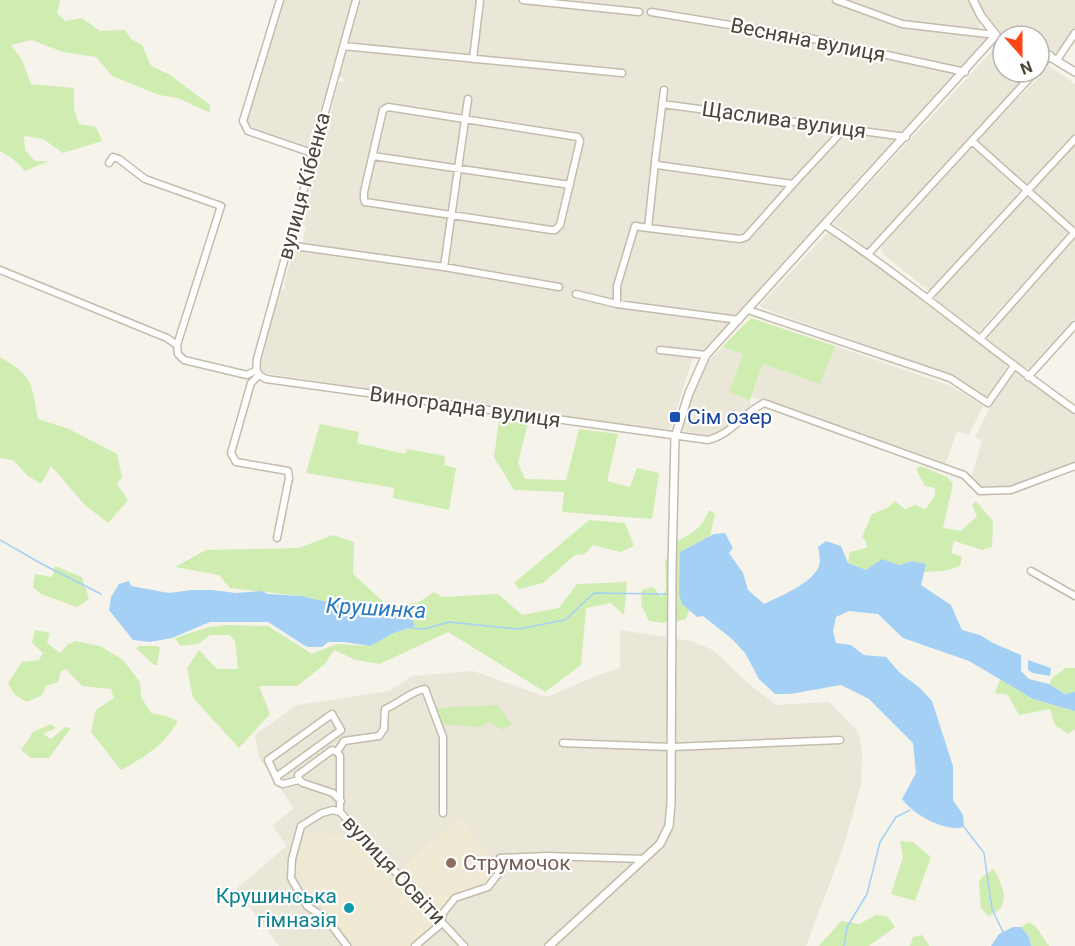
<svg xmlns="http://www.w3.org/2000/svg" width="1075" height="946" font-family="Roboto,sans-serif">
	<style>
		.residential { fill: #eae6d8; fill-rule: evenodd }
		.education { fill: #f0e9d4 }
		.green { fill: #cfedb1 }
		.water { fill: #a4d0f6 }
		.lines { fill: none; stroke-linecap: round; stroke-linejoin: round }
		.stream { stroke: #a4d0f6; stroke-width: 1.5 }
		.minor-casing { stroke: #c3bcac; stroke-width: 9 }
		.tertiary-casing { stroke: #c3bcac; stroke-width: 10 }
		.minor { stroke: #fff; stroke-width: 6 }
		.tertiary { stroke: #fff; stroke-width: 7 }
		.transit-dot { fill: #1a4fb4; stroke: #fff; stroke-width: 2 }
		.education-dot { fill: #8d6e63; stroke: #fff; stroke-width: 2 }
		.culture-dot { fill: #0f9aa8; stroke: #fff; stroke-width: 2 }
		.labels { text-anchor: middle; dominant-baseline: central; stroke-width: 4.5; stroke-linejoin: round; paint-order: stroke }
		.street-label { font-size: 21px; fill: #4b4437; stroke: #fff }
		.transit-label { font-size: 21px; fill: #164399; stroke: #fff; text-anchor: start }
		.education-label { font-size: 21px; fill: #785e54; stroke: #fff; text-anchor: start }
		.culture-label { font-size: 21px; fill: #0d838f; stroke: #fff; text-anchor: end }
		.water-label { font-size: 22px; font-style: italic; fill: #2779c0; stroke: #fff }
	</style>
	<rect width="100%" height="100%" fill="#f6f3eb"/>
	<path class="residential" d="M283,0H352L310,147L252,127L246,120Z
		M361,0H1075V29L1055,58L1039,50V36L996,35L703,353L697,352L693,358L687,376L670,430L503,409L263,373L260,367L280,289H285V279L294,251H301L306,227L301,224L339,82L345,81V79L339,76ZM981,17L995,35L978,33Z
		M993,50L1003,59V72H1018L1026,79L869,249L833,223Z
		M1049,66L1075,84V139L1028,191L976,142Z
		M974,145L1025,190L930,292L882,253L881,247Z
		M1075,145V225L1073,227L1033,191Z
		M1029,194L1070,232L977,334L935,304L936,294Z
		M829,231L867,256L974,338L1006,365L1007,370L986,399L945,373L762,308L760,305Z
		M1075,239V319L1030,368L1022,367L986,339V336Z
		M835,346L951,386L983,406L969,435L957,431L946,463L752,397L763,364L820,384Z
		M722,347L744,353L729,392L750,400L751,406L721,434L712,436L683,431L691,399L706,364Z
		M1015,372L1075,414V463L1014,487L994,488L979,485L971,478L982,441L975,437L991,405Z
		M620,630L691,641L713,650L749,684L776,705L829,702L859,733L862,755L861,784L844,845L806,946H279L236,889L287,846L272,826L294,808L259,758L255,735L297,705L390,691L412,676L473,671L547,697L601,674L620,668Z"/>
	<path class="education" d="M459,818L497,864V868L487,885L452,894L453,896L441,909L401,868Z
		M307,832L353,835L437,924L410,946H353L295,871L303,837Z"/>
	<path class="green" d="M0,0H60L57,13L65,21L82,18L100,31L125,30L131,39L142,45L151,66L170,75L210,105V113L178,98L159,95L112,76L96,57L63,52L32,40L11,45L22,60L31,84L74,88V109L79,124L96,127L102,141L63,153L43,139L24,136L25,150L35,161H49L25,171L13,159L0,151Z
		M751,318L835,346L820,384L763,364L750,400L729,392L743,354L722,347Z
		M0,357C34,377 31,382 38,419L69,429L117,454L122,477L117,484L128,500L108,523L85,505L51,466L41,484L28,476L13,460L0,458Z
		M499,420L528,423L518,463L525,479L566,480L579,429L618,434L607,481L630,487L637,468L659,473L652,519L562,512L564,492L514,490L494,457Z
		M320,424L359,432L357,443L405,454L407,449L445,456L444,465L456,468L449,510L393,498L394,488L306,473Z
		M921,466L947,477L953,484L943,528L961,531L977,516L972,505L976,501L993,521L992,547L982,550L954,541L951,553L962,557L960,566L944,571L924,572L925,564L912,561L899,565L882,560L866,570L848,563L850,552L867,548L866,542L862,537L872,514L887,508L895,501L905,509L915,505L925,509C930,503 937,497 935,488L925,486L916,469Z
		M709,510L715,514L710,536L680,552L682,604L689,610L686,619L678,621L675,619L674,543C691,534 702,529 709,510Z
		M589,520L625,523L634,546L620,552L593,545L585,554L575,555L543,583L519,589L514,583Z
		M333,535L354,542L353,574L389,607L419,602L434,592L442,597L498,594L522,615L559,608L577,584L627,582L624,615L611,603L586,608L581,665L545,692L448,632L380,664L356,660L334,650L325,664L297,686H259L270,714L239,748L193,698L187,668L199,650L217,669H238L235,641L229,635H210L198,644L180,646L175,638L209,627L227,625L268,626L312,654L336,644L370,646L394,633L415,626L409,611L391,615L381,614L301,596L230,588L219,575L175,567L206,550L299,548Z
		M665,559L669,560V621L663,623L649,621L641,605L642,590L653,587L662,597L666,589Z
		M55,566L82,577L89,599L77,607L41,594L33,587L35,574L52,577Z
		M35,630L50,633L47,643L60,653L68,644L76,641L100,646L123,660L140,682L141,697L151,713L166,716L178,721C163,746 146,756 121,770L91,732L96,710L114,698L111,689L82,686L66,669L61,671L58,682L46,686L42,695L27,702L14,694L8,683L22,662L39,660L43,653L32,643Z
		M139,646H158L160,648L157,665H154L136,648Z
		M1066,668H1075V692L1066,694L1049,684L1053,677Z
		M1000,679L1033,699L1075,711V729L1068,734L1055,725L1050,709L1019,715L1008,695L995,693Z
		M497,705L512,724L502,730L490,722L480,727L441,724L436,708Z
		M51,724L56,728L43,734L51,739L65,727L71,728L49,758H31L21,750L33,732Z
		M900,841L913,842L931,857L915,901L891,894L903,857Z
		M994,869C1004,888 1012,908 988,916L981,908L979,882L982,877Z
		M876,915L887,916L895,927L869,946H819L841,921L859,924Z
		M1029,922L1036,927L1049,946H1031L1029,937L1021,927Z
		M922,935L929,946H910L913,937Z"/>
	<path class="water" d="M725,533L733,548L729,553L743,573L748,590L764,604C780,596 812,584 819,566C821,560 819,553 818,547L826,541L841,546L848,563L866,570L882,559L899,565L912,561L926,564L921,585L951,605L962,630L980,635L993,643L1021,655V671L1029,679L1049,684L1065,694L1075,692V711L1033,699L969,661L903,638L878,614L849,611L836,617L833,631L836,643L851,645L864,655L886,657L900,673L920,688L932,701L953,766V800L963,815L964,827C944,832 914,815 902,799L916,773L913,743L869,699L841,685L790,694H775L759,679L745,653L732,639L703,616L697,617L682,604L679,594L680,552L714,534Z
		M129,581L131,586L169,593L192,590H212L236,593L262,591L268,594L301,596L381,614L391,615L409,611L415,626L394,633L370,646L344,642H328L322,647H307L268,622H210L172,638L150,642L133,640L109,610L111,597L119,584Z
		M1028,660L1051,668L1050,676L1033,673L1028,670Z
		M1013,927H1021L1029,937L1031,946H991L999,934Z"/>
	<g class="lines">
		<path class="stream" d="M0,540L42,564L101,594
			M410,628L424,629L449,622L518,629L565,620L594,593L666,594
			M964,827L984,853L992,909L1003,932
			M844,946L847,927L867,894L880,842L896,817L910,810"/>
		<defs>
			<path id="minor" d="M280,0L243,121L248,131L312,153
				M356,0L257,359C256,370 255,374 266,379L708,440C732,434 742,414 764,403L964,475L980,491L1011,490L1075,466
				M523,0L639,12
				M836,0L902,24L996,35
				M651,12L809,38L965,72
				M343,46L622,73
				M473,59L480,0
				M1057,60L1075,33
				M1039,68L1050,55
				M664,90L655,161L657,165L793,184L845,128
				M662,104L906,137
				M388,107L578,137L580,141L560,225L555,230H551L365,202L364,199V192L383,110Z
				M973,142L1075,233
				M373,156L570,185
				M109,163L113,157L119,159L145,179L221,206L177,345
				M655,163L648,228L740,239L746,237L793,184
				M825,225C911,282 990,350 1075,410
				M287,245L444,267L559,287
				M868,254L1035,72
				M444,267L468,99
				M0,270L167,338L177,345L178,354L184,360L247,375L255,371
				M576,294L617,304L739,320
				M927,299L1075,139
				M617,304V286L635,226L648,228
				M748,310L950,378L988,403L1014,366
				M980,339L1075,232
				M660,350L706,355
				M258,376L251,383L231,453L236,462L288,471L289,478L277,538
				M1028,377L1075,325
				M1031,571L1075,596
				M563,743L671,747L840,740
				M337,752L344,741L379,736L384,729L385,709C398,704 413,690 425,689L443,737V813
				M276,777L268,760L332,714L341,730L276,777L278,782L283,784L299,780
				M340,812V756L337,752L332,750L298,775L299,780L303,783L333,793L341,801
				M347,946L327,919L307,906L291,878L292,859L301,826L322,813L333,810L340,812L464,946
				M415,946L441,924L443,913L455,898L488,887L498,874L500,858L547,856L644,859"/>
			<path id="tertiary" d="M973,0L981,16L996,35
				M1039,50L1075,72
				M549,946L660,844L669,826L671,803L672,568L675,437L689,393L706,355L996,35"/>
		</defs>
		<use href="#minor" class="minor-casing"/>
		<use href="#tertiary" class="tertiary-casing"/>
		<use href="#minor" class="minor"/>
		<use href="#tertiary" class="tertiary"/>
	</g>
	<rect class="transit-dot" x="669" y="411" width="12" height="12" rx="3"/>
	<circle class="education-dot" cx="451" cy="863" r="6"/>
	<circle class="culture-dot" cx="349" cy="908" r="6"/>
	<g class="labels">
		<g class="street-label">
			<text transform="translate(808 40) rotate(11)">Весняна вулиця</text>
			<text transform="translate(784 120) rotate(8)">Щаслива вулиця</text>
			<text transform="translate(304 186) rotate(-75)">вулиця Кібенка</text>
			<text transform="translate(465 407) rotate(8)">Виноградна вулиця</text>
			<text transform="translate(394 870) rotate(47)">вулиця Освіти</text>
		</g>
		<g class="transit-label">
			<text x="687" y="417">Сім озер</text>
		</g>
		<g class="education-label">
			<text x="463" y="863">Струмочок</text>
		</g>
		<g class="culture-label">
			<text x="337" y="896">Крушинська<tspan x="337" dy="24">гімназія</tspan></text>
		</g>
		<g class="water-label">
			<text transform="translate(376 608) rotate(3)">Крушинка</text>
		</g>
	</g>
	<g transform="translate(1021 54) rotate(159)"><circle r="28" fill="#ffffff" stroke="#b7b4af" stroke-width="1.5"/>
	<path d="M0-4.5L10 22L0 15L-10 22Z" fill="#ff4619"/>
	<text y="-9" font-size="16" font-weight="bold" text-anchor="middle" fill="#4b4437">N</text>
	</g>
</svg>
